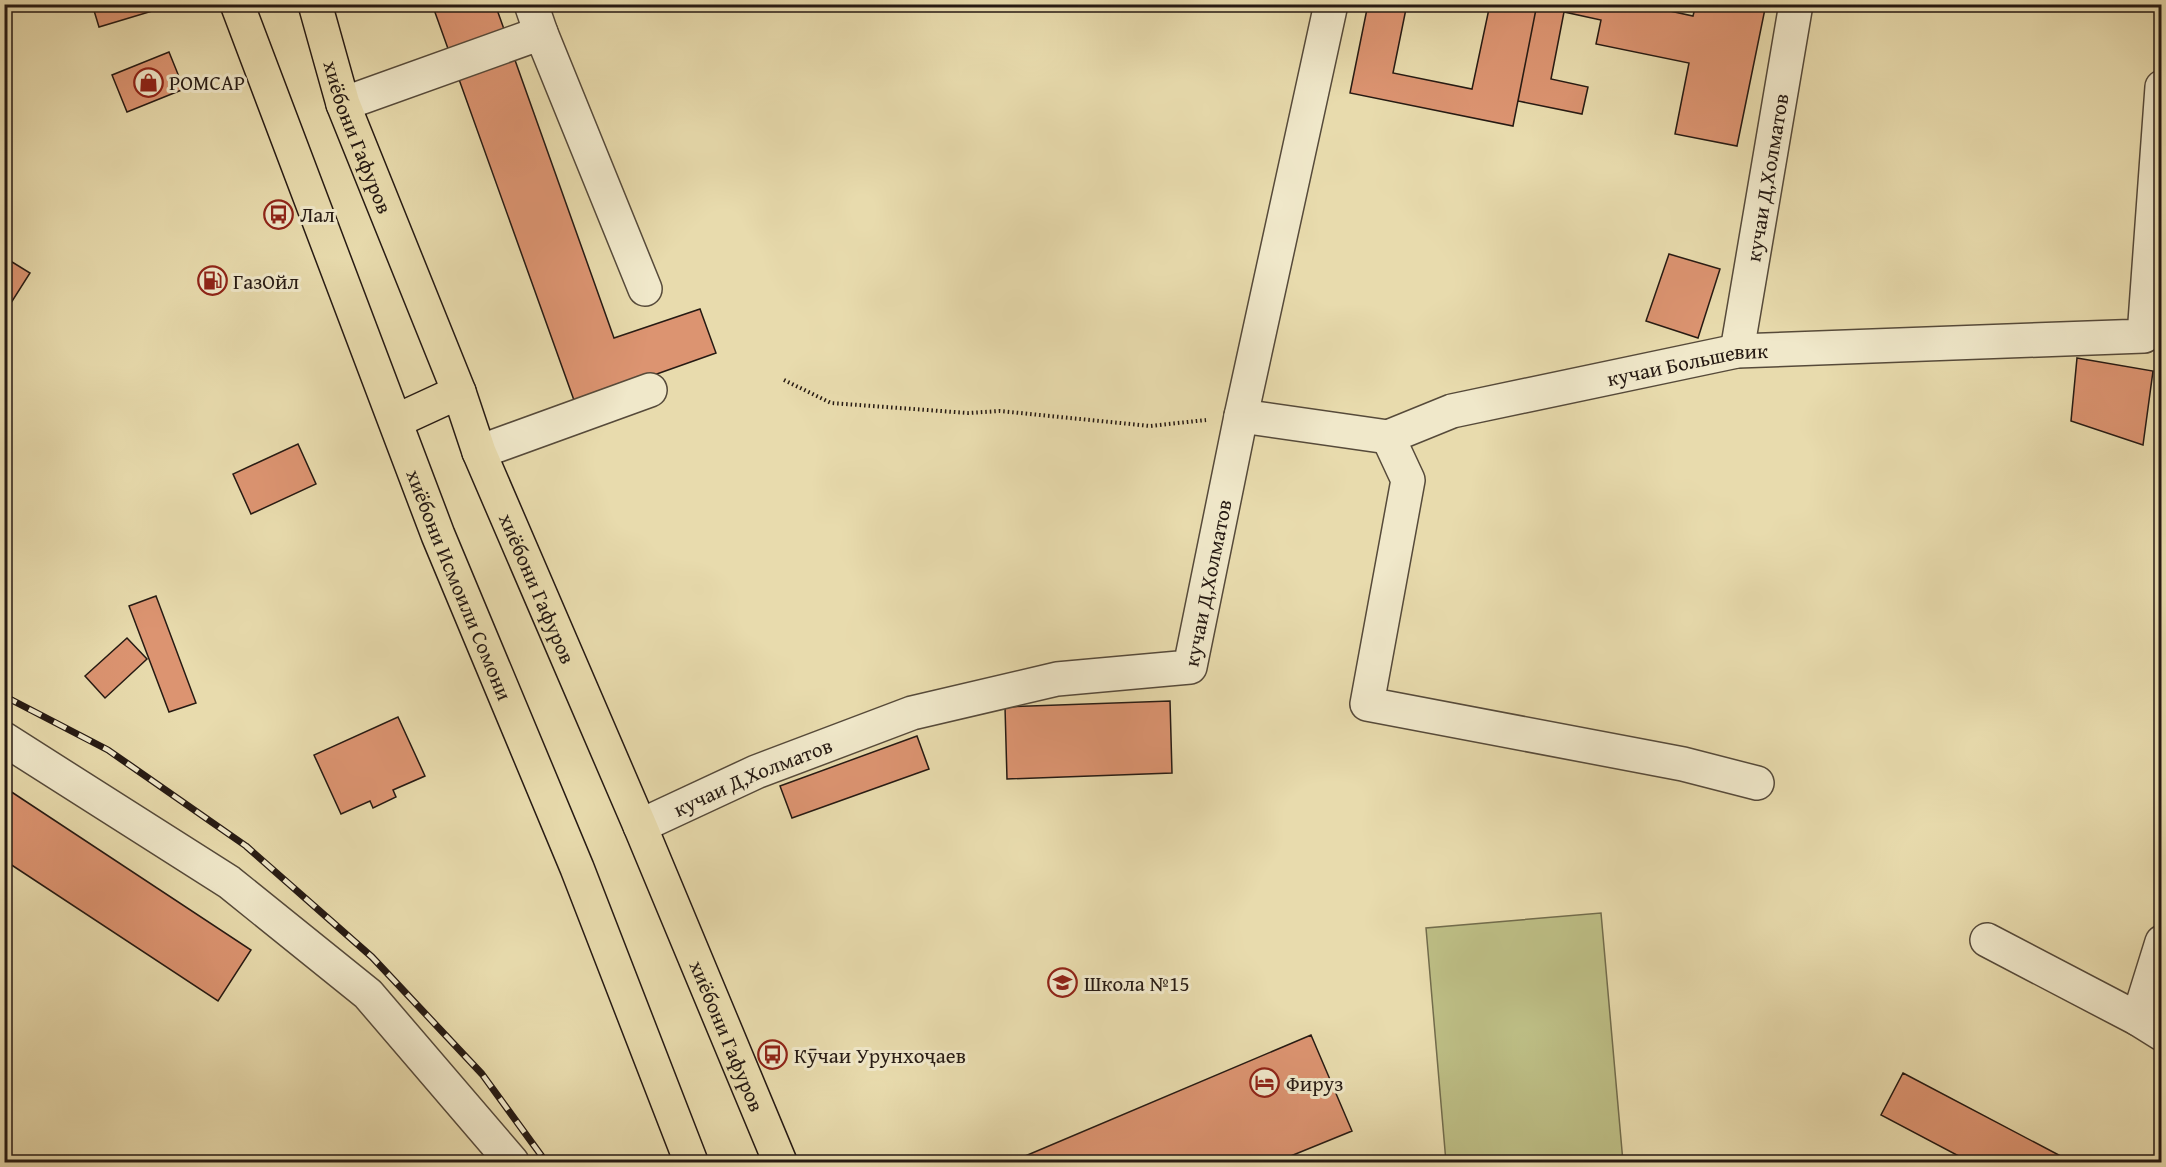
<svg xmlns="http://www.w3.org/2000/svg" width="2166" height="1167" font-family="'Gentium Book Plus',serif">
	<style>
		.green { fill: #bdbe85; stroke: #726c4c; stroke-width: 1.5 }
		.building { fill: #dc9471; stroke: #261a13; stroke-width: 1.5 }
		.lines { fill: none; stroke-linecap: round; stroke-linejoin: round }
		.minor-casing { stroke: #564a3a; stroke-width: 36 }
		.highway-casing { stroke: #261a13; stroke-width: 36 }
		.path { stroke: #261a13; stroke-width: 4; stroke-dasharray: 1.5 3; stroke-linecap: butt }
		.minor { stroke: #f0e8ca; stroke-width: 33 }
		.highway { stroke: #e8dbad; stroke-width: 33 }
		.rail-casing { stroke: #261a13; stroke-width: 7 }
		.rail { stroke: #f0e8ca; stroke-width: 4.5; stroke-dasharray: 14; stroke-linecap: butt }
		.labels { text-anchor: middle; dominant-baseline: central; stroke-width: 6; stroke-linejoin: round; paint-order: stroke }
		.poi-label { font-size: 21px; fill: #261a13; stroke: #f0e8ca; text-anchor: start }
		.street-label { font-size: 21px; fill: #261a13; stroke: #f0e8ca }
	</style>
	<rect width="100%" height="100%" fill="#e8dbad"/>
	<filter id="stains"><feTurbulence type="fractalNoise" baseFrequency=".00333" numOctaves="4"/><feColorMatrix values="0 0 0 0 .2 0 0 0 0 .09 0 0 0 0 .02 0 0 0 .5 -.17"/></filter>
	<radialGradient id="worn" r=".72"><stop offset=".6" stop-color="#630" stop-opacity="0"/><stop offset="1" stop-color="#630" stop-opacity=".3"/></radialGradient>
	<path class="green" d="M1601,913L1623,1162H1446L1426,928Z"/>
	<path class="building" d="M92,4H158L159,9L99,27Z
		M432,4H495L614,338L700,309L716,353L575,403Z
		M1368,4H1407L1393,73L1472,89L1490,4H1537L1513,126L1350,93Z
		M1537,4H1638L1693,16L1696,4H1766L1737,146L1675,134L1689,63L1596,44L1601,20L1564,12L1551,79L1588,87L1582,114L1518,101Z
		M169,52L184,89L127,112L112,75Z
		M1669,254L1720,269L1698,338L1646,321Z
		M4,257L30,273L4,314Z
		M2077,358L2153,371L2143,445L2071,421Z
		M298,444L316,484L251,514L233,474Z
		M156,596L196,703L169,712L129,606Z
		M127,638L147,659L105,698L85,676Z
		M1170,701L1172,773L1007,779L1005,707Z
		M398,717L425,776L393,790L396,797L373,808L370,801L341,814L314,755Z
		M917,736L929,769L792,818L780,786Z
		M4,787L251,950L218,1001L4,860Z
		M1311,1035L1352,1131L1276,1162H1011Z
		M1903,1073L2072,1162H1970L1881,1115Z"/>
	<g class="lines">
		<defs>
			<g id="minor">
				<path d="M531,4L541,33"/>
				<path d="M343,104L541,33L645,289"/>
				<path id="s1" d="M1737,351L1796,4"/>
				<path id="s2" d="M1241,416L1388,437L1452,411L1737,351L2144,336L2162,87"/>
				<path d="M1388,437L1408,480L1367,704L1683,764L1757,783"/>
				<path d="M479,452L650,390"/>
				<path d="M4,739L229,882L368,994L512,1162"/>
				<path id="s3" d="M640,826L756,772L912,713L1057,679L1190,667L1241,416L1331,4"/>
				<path d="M1987,940L2138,1019"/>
				<path d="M2162,942L2138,1019L2162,1034"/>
			</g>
			<g id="highway">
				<path id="s4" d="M237,4L438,535L577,868L691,1162"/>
				<path id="s5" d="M315,4L343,104L459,392L479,452L640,826L780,1162"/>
				<path d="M396,421L459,392"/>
			</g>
		</defs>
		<use href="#minor" class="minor-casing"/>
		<use href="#highway" class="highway-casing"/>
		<path class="path" d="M784,380L831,403L968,413L1000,411L1150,426L1206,420"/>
		<use href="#minor" class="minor"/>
		<use href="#highway" class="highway"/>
		<defs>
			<path id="rail" d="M4,696L108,750L246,846L372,957L482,1074L546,1162"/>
		</defs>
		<use href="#rail" class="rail-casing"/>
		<use href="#rail" class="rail"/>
	</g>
	<defs>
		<symbol id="shop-ring" viewBox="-11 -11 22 22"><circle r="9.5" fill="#f0e8ca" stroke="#8f2418" stroke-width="1.5"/><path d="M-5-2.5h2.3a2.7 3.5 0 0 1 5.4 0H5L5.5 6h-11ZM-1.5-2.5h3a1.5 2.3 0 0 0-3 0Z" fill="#8f2418"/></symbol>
		<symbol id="bus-ring" viewBox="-11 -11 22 22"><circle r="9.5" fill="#f0e8ca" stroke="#8f2418" stroke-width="1.5"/><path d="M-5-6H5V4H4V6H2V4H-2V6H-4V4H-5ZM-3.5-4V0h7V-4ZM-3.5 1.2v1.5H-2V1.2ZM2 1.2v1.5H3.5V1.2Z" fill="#8f2418"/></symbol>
		<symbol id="fuel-ring" viewBox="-11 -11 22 22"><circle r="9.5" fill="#f0e8ca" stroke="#8f2418" stroke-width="1.5"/><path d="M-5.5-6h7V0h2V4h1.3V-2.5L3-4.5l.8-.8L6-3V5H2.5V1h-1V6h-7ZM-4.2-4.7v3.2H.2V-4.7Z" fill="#8f2418"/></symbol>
		<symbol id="school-ring" viewBox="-11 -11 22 22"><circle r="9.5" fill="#f0e8ca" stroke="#8f2418" stroke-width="1.5"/><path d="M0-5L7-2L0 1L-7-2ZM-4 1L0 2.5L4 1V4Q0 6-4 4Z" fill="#8f2418"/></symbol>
		<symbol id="hotel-ring" viewBox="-11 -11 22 22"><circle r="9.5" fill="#f0e8ca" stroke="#8f2418" stroke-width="1.5"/><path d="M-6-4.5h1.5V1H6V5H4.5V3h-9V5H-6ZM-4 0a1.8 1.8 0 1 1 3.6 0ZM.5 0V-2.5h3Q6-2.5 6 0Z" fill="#8f2418"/></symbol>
	</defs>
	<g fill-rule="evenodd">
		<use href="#shop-ring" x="132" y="66" width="33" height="33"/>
		<use href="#bus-ring" x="262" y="198" width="33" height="33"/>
		<use href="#fuel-ring" x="196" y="264" width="33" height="33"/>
		<use href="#school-ring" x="1046" y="966" width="33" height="33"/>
		<use href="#bus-ring" x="756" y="1038" width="33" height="33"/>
		<use href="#hotel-ring" x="1248" y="1066" width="33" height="33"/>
	</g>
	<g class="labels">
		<g class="poi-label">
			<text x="169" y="82">РОМСАР</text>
			<text x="300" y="214">Лал</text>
			<text x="233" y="281">ГазОйл</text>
			<text x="1084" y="983">Школа №15</text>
			<text x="794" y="1055">Кӯчаи Урунхоҷаев</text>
			<text x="1286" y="1083">Фируз</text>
		</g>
		<g class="street-label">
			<text stroke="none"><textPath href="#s5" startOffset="140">хиёбони Гафуров</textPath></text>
			<text stroke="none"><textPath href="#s1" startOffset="176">кучаи Д,Холматов</textPath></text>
			<text stroke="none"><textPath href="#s2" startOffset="458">кучаи Большевик</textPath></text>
			<text stroke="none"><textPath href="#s3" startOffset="663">кучаи Д,Холматов</textPath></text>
			<text stroke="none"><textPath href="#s4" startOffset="622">хиёбони Исмоили Сомони</textPath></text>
			<text stroke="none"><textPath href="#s5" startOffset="626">хиёбони Гафуров</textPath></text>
			<text stroke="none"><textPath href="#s3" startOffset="123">кучаи Д,Холматов</textPath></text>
			<text stroke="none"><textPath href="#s5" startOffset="1112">хиёбони Гафуров</textPath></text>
		</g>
	</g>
	<rect width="2166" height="1167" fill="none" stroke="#e8dbad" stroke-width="24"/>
	<rect x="6" y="6" width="2154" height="1155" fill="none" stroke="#261a13" stroke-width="3"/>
	<rect x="12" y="12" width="2142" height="1143" fill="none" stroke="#261a13" stroke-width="1.5"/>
	<rect width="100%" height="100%" filter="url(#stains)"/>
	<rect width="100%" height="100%" fill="url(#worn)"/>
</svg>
